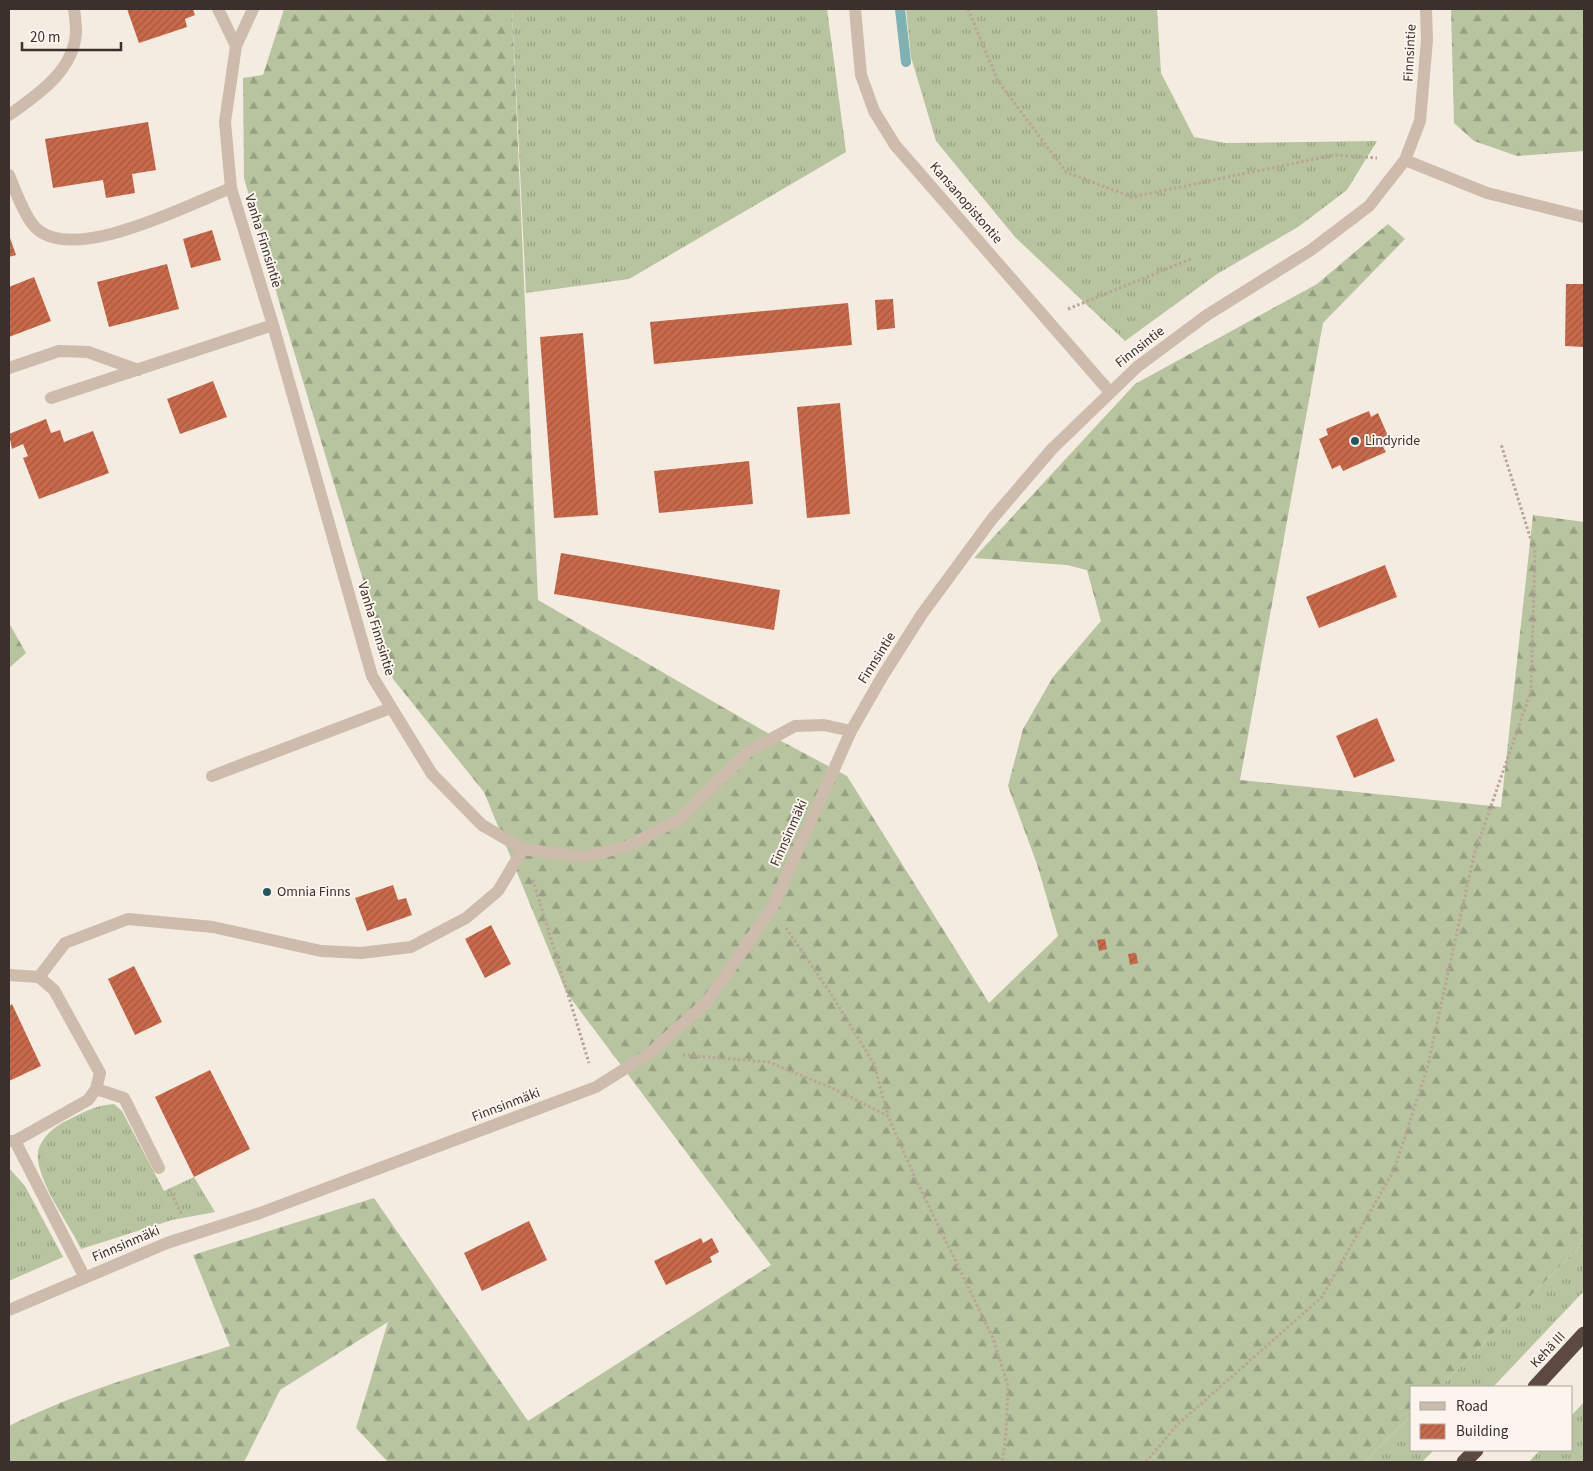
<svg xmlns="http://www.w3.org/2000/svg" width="1593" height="1471" font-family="'Source Sans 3',sans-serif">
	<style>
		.grass { fill: url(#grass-tufts) }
		.forest { fill: url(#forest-firs) }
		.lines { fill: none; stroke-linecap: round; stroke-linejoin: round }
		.stream { stroke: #7fb0b2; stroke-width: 10 }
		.building { fill: url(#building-hatch) }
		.path { stroke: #b9a596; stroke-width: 3; stroke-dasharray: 2.5 2.5; stroke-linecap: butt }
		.minor { stroke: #cdbbac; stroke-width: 12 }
		.highway { stroke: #5c4a42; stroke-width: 15 }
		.poi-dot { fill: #1f5a5e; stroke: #fbf5ee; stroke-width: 2 }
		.labels { text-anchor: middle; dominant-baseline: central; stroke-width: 4; stroke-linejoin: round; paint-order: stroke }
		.street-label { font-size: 14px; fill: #3b302b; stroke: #fbf5ee }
		.poi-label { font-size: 14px; fill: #3b302b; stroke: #fbf5ee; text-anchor: start }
	</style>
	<defs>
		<pattern id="grass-tufts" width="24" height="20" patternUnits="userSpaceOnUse" patternTransform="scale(1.25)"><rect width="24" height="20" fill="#b8c4a0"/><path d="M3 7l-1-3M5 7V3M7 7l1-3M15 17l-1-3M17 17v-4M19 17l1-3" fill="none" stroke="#97a083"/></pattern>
		<pattern id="forest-firs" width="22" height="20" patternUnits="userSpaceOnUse" patternTransform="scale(1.25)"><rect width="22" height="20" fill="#b8c4a0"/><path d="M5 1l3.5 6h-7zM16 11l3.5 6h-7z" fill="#97a083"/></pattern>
		<pattern id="building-hatch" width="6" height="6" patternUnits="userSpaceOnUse" patternTransform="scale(1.25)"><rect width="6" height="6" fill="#c8694b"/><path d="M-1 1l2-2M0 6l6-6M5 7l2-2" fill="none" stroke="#a4573f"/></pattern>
	</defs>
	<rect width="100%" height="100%" fill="#f4ebe1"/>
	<path class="grass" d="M512,9H827L846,152L629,279L526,293Z
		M906,9H1157L1161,73L1194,137L1225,143L1377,141L1347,190L1298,227L1217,274L1125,341L1015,237L936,141L911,57Z
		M114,1104L122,1111L164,1191L194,1177L215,1212L172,1220L81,1249C68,1222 42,1189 38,1160C35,1142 54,1126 68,1120C84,1112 96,1105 114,1104Z
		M9,1168L25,1186L63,1257L9,1281Z
		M1584,1242V1291L1493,1387H1440Z
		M1584,1402V1462H1529L1540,1450H1572V1415Z
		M1412,1415V1450H1434L1422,1462H1364Z"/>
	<path class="forest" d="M284,9H512L538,600L783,742L847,776L989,1003L1058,936L1037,864L1008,786L1023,729L1053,677L1101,621L1087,570L1067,565L974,558L1135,384L1317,284L1388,224L1405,239L1323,323L1240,780L1501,807L1533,515L1584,522V1242L1440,1387H1412V1415L1364,1462H388L356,1428L388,1322L280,1390L244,1462H9V1426C79,1391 155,1370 230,1346L193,1255L374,1198L528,1421L771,1265L566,992L484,792L393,679L282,312L244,178L243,78L263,75Z
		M1451,9H1584V151L1517,156L1474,141L1454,123Z
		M9,623L26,653L9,668Z"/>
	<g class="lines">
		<path class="stream" d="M900,9L906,62"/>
	</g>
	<path class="building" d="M127,9H193L195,15L185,19L187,27L139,43Z
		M148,122L156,170L132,174L135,193L106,198L103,180L53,188L45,139Z
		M212,230L221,260L191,268L183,239Z
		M9,235L16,255L9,257Z
		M167,264L179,309L109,327L97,282Z
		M34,277L51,321L9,337V287Z
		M1566,284H1584V347L1565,346Z
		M893,299L895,328L877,330L875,300Z
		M848,303L852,345L654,364L650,322Z
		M583,333L598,515L554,518L540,337Z
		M213,381L227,417L180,434L167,399Z
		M840,403L850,514L807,518L797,407Z
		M1369,411L1371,417L1378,413L1391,443L1383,447L1386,452L1343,471L1340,465L1332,469L1319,439L1328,435L1326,429Z
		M46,419L51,433L60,430L64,442L93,431L109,473L39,499L23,458L28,456L23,444L12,449L9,434Z
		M749,461L753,504L659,513L654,471Z
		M561,553L780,590L774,630L554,594Z
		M1385,565L1397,597L1319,628L1306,597Z
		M1377,718L1395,761L1354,778L1336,736Z
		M393,885L398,900L406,898L412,915L367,931L355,898Z
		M491,925L511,964L485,978L465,939Z
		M1105,939L1107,949L1099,951L1097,940Z
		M1136,953L1138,963L1130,965L1128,954Z
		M134,966L162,1022L135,1035L108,979Z
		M12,1004L41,1066L9,1081V1006Z
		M210,1070L250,1149L194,1177L155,1097Z
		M529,1221L547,1260L482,1291L464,1253Z
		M701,1238L703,1243L712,1238L719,1252L710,1257L712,1262L666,1285L654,1261Z"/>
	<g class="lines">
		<path class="path" d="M968,9L998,81L1066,172L1132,197L1334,155L1377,158
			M1068,309L1191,259
			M533,880L589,1063
			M786,928L833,997L874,1064L888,1116
			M683,1055L769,1062L834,1089L888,1116L916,1180L993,1338L1008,1386L1006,1434L1002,1462
			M169,1189L182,1215
			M1146,1462L1177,1425L1322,1297L1394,1170L1427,1069L1474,855L1531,691L1535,553L1501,444"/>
		<path class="minor" d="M218,9L236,46
			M253,9L236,46L225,122L231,188L273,325L372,676L432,774L482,825L523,849L584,857L628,846L680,819L749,751L795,726L824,725L851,731
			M855,9L861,75L874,111L895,145L1109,391
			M9,115C37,95 74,71 76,32C76,25 75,16 74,9
			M1405,160L1487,193L1584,217
			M9,175C15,190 24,215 34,226C70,267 190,204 231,188
			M9,368L59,351L88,352L138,370
			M51,398L273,325
			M212,776L391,708
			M9,975L39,977L54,990L100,1073L96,1089L88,1100L15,1141
			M39,977L65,943L128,919L213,927L321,951L361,953L411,947L466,918L498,891L523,849
			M96,1089L124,1098L159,1168
			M9,1141H15L85,1278
			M9,1310L167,1243L260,1213L596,1087L650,1053L707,1002L772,908L851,731L882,677L922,614L992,519L1052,449L1137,367L1207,315L1311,250L1369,206L1405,160L1420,121L1427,40L1426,9"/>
		<path class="highway" d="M1535,1387L1584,1334
			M1464,1462L1476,1450"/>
	</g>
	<g class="poi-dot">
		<circle cx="1355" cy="441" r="5"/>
		<circle cx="267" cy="892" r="5"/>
	</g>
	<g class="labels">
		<g class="street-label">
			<text transform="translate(1410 53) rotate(-87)">Finnsintie</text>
			<text transform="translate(966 203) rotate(49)">Kansanopistontie</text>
			<text transform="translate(263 241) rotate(73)">Vanha Finnsintie</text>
			<text transform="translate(1140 347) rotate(-38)">Finnsintie</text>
			<text transform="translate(376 629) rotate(73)">Vanha Finnsintie</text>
			<text transform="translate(877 658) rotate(-58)">Finnsintie</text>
			<text transform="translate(789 833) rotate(-66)">Finnsinmäki</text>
			<text transform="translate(506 1105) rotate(-21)">Finnsinmäki</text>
			<text transform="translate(126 1244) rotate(-23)">Finnsinmäki</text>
			<text transform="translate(1548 1350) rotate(-47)">Kehä III</text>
		</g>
		<g class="poi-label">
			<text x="1365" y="441">Lindyride</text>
			<text x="277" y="892">Omnia Finns</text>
		</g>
	</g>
	<rect width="1593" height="1471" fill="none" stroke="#3b302b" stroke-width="20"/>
	<rect x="1410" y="1386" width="162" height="65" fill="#fbf5ee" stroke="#aea6a0"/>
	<rect x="1420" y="1402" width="25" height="8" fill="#cdbbac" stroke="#aea6a0"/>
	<text x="1456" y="1411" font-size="15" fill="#3b302b">Road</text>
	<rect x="1420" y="1424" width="25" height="15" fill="url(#building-hatch)" stroke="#aea6a0"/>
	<text x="1456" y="1436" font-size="15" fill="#3b302b">Building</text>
	<path d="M22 42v8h99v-8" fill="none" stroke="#3b302b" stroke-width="2.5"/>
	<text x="30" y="42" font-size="15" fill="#3b302b" stroke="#fbf5ee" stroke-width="4" paint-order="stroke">20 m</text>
</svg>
